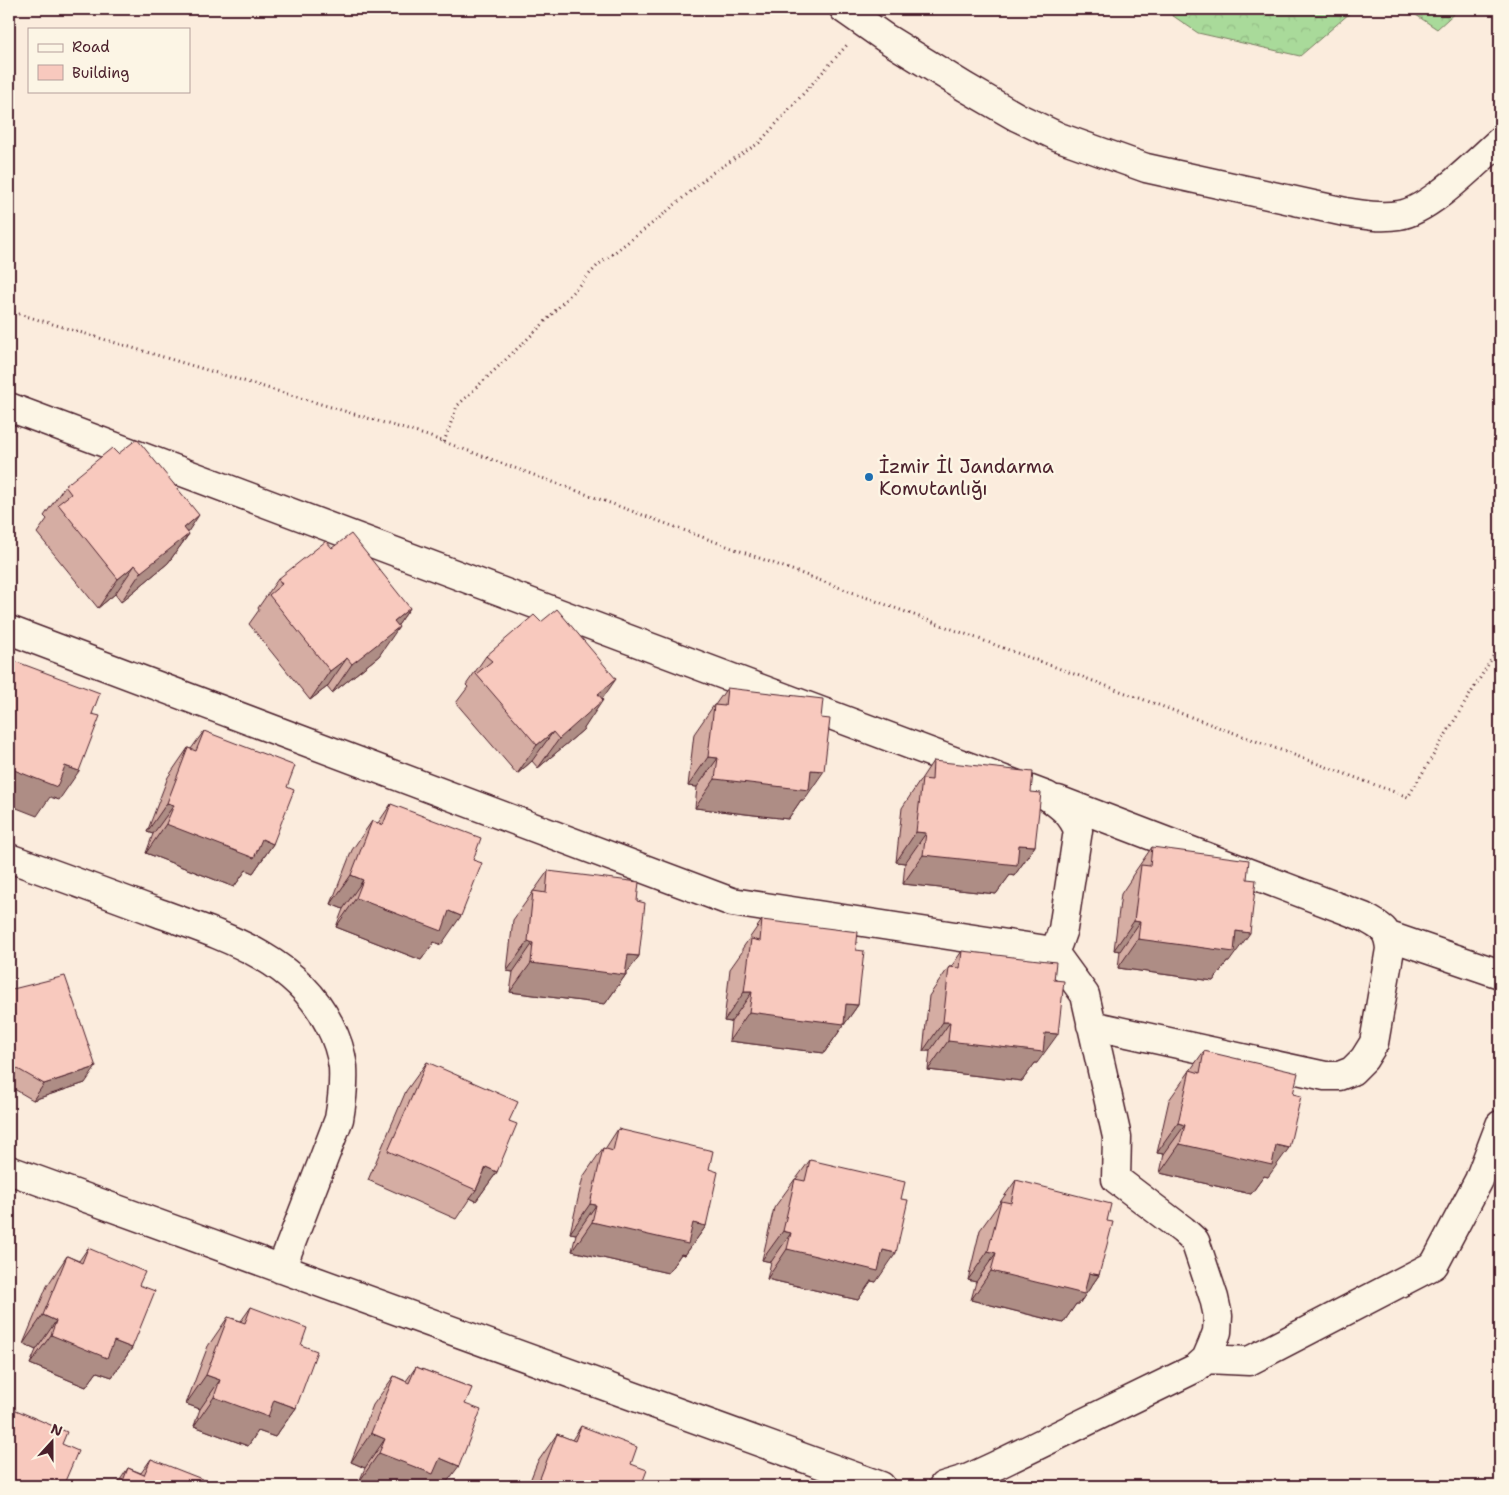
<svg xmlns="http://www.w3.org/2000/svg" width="1509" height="1495" font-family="'Shantell Sans',sans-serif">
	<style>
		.forest { fill: url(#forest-crowns); stroke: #7a7c62 }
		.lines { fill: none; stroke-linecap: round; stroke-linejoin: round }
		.minor-casing { stroke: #4a1f2b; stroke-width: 31 }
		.path { stroke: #4a1f2b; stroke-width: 3; stroke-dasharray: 1 4; stroke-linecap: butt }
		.minor { stroke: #fcf5e5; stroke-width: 28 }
		.wall { fill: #d5ada3; stroke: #4a1f2b }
		.shaded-wall { fill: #ae8d85; stroke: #4a1f2b }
		.building { fill: #f8c9be; stroke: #4a1f2b }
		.poi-dot { fill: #1f6fb2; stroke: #fcf5e5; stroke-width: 2 }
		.labels { text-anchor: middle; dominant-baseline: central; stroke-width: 5; stroke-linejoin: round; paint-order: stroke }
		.poi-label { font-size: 19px; fill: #4a1f2b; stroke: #fcf5e5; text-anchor: start }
	</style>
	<defs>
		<pattern id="forest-crowns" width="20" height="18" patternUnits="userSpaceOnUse" patternTransform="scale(1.25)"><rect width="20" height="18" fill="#a9da9a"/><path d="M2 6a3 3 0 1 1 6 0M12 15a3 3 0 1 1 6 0" fill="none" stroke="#93bb85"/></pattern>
	</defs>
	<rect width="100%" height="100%" fill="#fbecdd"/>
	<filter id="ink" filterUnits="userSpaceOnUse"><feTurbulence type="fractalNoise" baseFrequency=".02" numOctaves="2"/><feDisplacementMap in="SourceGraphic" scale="10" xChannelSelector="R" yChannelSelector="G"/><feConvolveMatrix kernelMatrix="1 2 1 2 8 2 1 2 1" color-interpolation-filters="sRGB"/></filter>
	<g filter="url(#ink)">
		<path class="forest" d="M1163,9H1378L1350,13L1300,56L1198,33Z
			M1407,9H1459L1437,29Z"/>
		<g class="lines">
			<defs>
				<path id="minor" d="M844,9L884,37L965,87L1017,117L1059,137L1146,168L1345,212C1363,215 1381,218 1399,215C1429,211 1476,162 1500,141
					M9,407L1047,796C1062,807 1071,813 1078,830L1063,929L1058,943L1053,951L732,902L9,630
					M1058,800L1364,917C1381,927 1388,928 1390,949L1374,1043L1364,1059L1352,1071L1339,1076H1325L1091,1025
					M9,858C59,876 109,894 159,913C223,936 296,958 329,1024C336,1037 341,1051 343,1067C344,1085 342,1102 339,1119L281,1269
					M1389,936L1500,974
					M9,1170L881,1486
					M1206,1359L1249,1361L1434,1265L1479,1180L1500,1125
					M943,1486L969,1478L995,1466L1196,1368L1206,1359L1212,1345L1217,1332L1218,1316L1214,1298L1195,1241L1183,1230L1116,1179L1117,1137L1085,995L1053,951"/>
			</defs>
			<use href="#minor" class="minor-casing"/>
			<path class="path" d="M9,311L428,436L1408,797L1500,645
				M444,442L457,406L541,326L598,265L658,219L712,173L759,143L847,45"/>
			<use href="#minor" class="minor"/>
		</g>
		<path class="wall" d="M65,486L187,533L189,534L168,563L121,602L115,594L98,608L37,533L47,519L44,516Z
			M332,548L410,608L398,625L379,656L332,693L327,687L310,700L249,624L259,610L258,608L278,579Z
			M486,656L602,699L583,730L538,768L532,761L517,774L456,703L468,687L466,685Z
			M727,688L804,800H801L788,819L695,808L697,787L688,786L694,734L714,705H715Z
			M204,731L287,787L273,844L253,873L246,870L234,887L146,853L153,834L147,832L168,777L188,748L191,749Z
			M933,761L1031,792L1035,846L1014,876L1010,875L996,894L903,884L905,863L896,862L902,808Z
			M391,804L441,945L434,942L421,960L336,927L343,909L331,904L352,850L372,821L378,823Z
			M1152,847L1229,962H1227L1213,981L1118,968L1120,951L1114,950L1121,894L1131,879L1132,876Z
			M548,871L637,901L639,956L605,1004L510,992L513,972L507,971L513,920Z
			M762,920L856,950L858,1005L824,1053L729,1041L731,1022L724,1021L730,969L742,952V949Z
			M962,951L1037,1063H1035L1022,1081L928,1070L930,1051H923L929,996L949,967H951Z
			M9,990L85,1083L33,1100L9,1086Z
			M1204,1051L1268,1177L1264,1176L1251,1194L1160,1173L1164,1154L1157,1153L1169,1100Z
			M427,1062L509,1121L497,1172L476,1201L470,1198L456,1219L368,1180L406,1091Z
			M618,1129L709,1169L706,1226L685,1255L681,1254L668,1273L572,1251L576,1234L570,1233L583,1177L603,1148L605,1149Z
			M810,1160L876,1282L871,1281L858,1300L767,1279L771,1262L762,1260L774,1208L795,1179H796Z
			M1016,1180L1107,1221L1099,1275L1079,1304H1076L1063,1323L971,1300L976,1282L968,1280L980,1230Z
			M88,1248L139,1285L132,1348L112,1377L97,1372L86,1387L30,1364L36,1350L23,1344L47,1286L67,1256L79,1261Z
			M251,1307L301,1345L296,1408L275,1437L258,1431L248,1446L194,1426L200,1409L186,1404L208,1346L228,1317L241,1321Z
			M416,1367L472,1388L359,1482L365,1468L351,1462L373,1405L394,1376L406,1381Z
			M581,1426L631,1464L641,1486H528L537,1463L557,1434L572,1440Z
			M151,1459L205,1486H116L128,1468L141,1473Z"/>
		<path class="shaded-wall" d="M199,515L184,538L189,534L168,563L121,602L141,572L184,528Z
			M135,565L115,594L98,608L118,579Z
			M410,608L394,631L399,627L379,656L332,693L352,664L394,621Z
			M347,658L327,687L310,700L330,671Z
			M616,679L598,705L603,700L583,730L538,768L559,739L598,694Z
			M553,732L532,761L517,774L537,745Z
			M708,757L718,758L697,787L688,786Z
			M65,766L79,771L59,800L50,797L37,816L9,805V768Z
			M811,770L824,771L804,800H801L788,819L695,808L715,779Z
			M167,803L174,805L153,834L147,832Z
			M166,824L262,839L273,844L253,873L246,870L234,887L146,853Z
			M916,832L926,833L905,863L896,862Z
			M1019,845L1035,846L1014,876L1010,875L996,894L903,884L923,855Z
			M351,875L363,880L343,909L331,904Z
			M356,898L449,911L461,916L441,945L434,942L421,960L336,927Z
			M1134,921L1140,922L1120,951L1114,950Z
			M1236,931L1250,933L1229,962H1227L1213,981L1118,968L1138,939Z
			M528,941L533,943L513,972L507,971Z
			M628,955L639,956L605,1004L510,992L531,963Z
			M744,992H752L731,1022L724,1021Z
			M846,1004L858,1005L824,1053L729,1041L749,1012Z
			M943,1022H950L930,1051H923Z
			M1045,1033L1058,1034L1037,1063H1035L1022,1081L928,1070L948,1041Z
			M96,1067L85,1083L33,1100L44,1084Z
			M1178,1123L1185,1125L1164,1154L1157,1153Z
			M1180,1144L1276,1145L1289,1148L1268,1177L1264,1176L1251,1194L1160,1173Z
			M486,1167L497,1172L476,1201L470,1198L476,1190Z
			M590,1204L596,1205L576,1234L570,1233Z
			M592,1222L693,1223L706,1226L685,1255L681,1254L668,1273L572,1251Z
			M783,1231L791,1233L771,1262L762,1260Z
			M787,1249L883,1250L896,1253L876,1282L871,1281L858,1300L767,1279Z
			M988,1251L996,1253L976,1282L968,1280Z
			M991,1271L1089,1273L1099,1275L1079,1304H1076L1063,1323L971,1300Z
			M43,1315L56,1321L36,1350L23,1344Z
			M51,1335L114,1341L132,1348L112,1377L97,1372L86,1387L30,1364Z
			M206,1375L220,1380L200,1409L186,1404Z
			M214,1397L274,1400L296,1408L275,1437L258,1431L248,1446L194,1426Z
			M371,1433L385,1439L365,1468L351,1462Z
			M379,1453L440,1458L459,1466L444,1486H369L359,1482Z"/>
		<path class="building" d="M137,439L199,515L184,528L189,534L141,572L135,565L118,579L58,504L71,494L65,486L112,448L118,454Z
			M351,534L410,608L394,621L399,627L352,664L347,658L330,671L269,595L282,584L278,579L326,541L332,548Z
			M557,609L616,679L598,694L603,700L559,739L553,732L537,745L476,674L492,661L486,656L534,615L541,622Z
			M9,659L100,693L92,714L100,716L79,771L65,766L57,787L9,768Z
			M727,688L823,699L821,718L830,719L824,771L811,770L809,790L715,779L718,758L708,757L714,705L725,706Z
			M204,731L295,766L287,787L294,790L273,844L262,839L254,858L166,824L174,805L167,803L188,748L196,751Z
			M933,761L1033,772L1031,792L1041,793L1035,846L1019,845L1017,865L923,855L926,833L916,832L922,779L932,780Z
			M391,804L481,838L473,860L482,863L461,916L449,911L442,931L356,898L363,880L351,875L372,821L383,825Z
			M1152,847L1249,860L1247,879L1256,880L1250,933L1236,931L1234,952L1138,939L1140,922L1134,921L1141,865L1150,866Z
			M548,871L639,882L637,901L645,903L639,956L628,955L625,975L531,963L533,943L528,941L533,891L546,893Z
			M762,920L858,932L856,950L864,951L858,1005L846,1004L844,1024L749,1012L752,992H744L751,939L760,941Z
			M962,951L1056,962L1054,980L1064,981L1058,1034L1045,1033L1043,1052L948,1041L950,1022H943L949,967L960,968Z
			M65,976L96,1067L44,1084L9,1064V990Z
			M1204,1051L1298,1073L1293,1094L1301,1096L1289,1148L1276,1145L1272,1165L1180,1144L1185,1125L1178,1123L1190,1070L1200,1073Z
			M427,1062L518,1102L509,1121L517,1124L497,1172L486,1167L476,1190L388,1151Z
			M618,1129L713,1151L709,1169L718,1172L706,1226L693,1223L688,1244L592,1222L596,1205L590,1204L603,1148L613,1151Z
			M810,1160L905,1182L901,1199L908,1200L896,1253L883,1250L878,1271L787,1249L791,1233L783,1231L795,1179L805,1181Z
			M1016,1180L1111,1204L1107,1221L1113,1222L1099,1275L1089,1273L1084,1294L991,1271L996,1253L988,1251L1001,1201L1011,1203Z
			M88,1248L145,1272L139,1285L155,1291L132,1348L114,1341L107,1358L51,1335L56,1321L43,1315L67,1256L82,1263Z
			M251,1307L307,1328L301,1345L317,1351L296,1408L274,1400L268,1417L214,1397L220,1380L206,1375L228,1317L245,1323Z
			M416,1367L472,1388L465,1404L481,1410L459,1466L440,1458L433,1474L379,1453L385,1439L371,1433L394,1376L409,1383Z
			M9,1407L67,1432L62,1444L78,1451L63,1486H9Z
			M581,1426L637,1447L631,1464L647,1470L641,1486H537L557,1434L575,1441Z
			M151,1459L207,1481L205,1486H121L128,1468L144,1475Z"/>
	</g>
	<circle class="poi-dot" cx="869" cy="477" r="5"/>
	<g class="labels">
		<g class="poi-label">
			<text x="879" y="466">İzmir İl Jandarma<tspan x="879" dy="22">Komutanlığı</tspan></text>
		</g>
	</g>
	<rect width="1509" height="1495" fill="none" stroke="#fcf5e5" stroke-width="30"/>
	<rect x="15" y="15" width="1479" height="1465" fill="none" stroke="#4a1f2b" stroke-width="2" filter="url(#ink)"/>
	<rect x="28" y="28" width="162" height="65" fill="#fcf5e5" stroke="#b59f9b"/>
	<rect x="38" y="44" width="25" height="8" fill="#fcf5e5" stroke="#b59f9b"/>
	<text x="72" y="52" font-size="15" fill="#4a1f2b">Road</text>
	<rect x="38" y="65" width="25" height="15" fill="#f8c9be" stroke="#b59f9b"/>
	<text x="72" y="78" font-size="15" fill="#4a1f2b">Building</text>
	<g transform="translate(52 1442) rotate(21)" stroke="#fcf5e5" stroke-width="4" paint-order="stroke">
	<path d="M0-4L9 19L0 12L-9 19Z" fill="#4a1f2b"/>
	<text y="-8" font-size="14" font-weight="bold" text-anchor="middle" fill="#4a1f2b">N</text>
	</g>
</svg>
